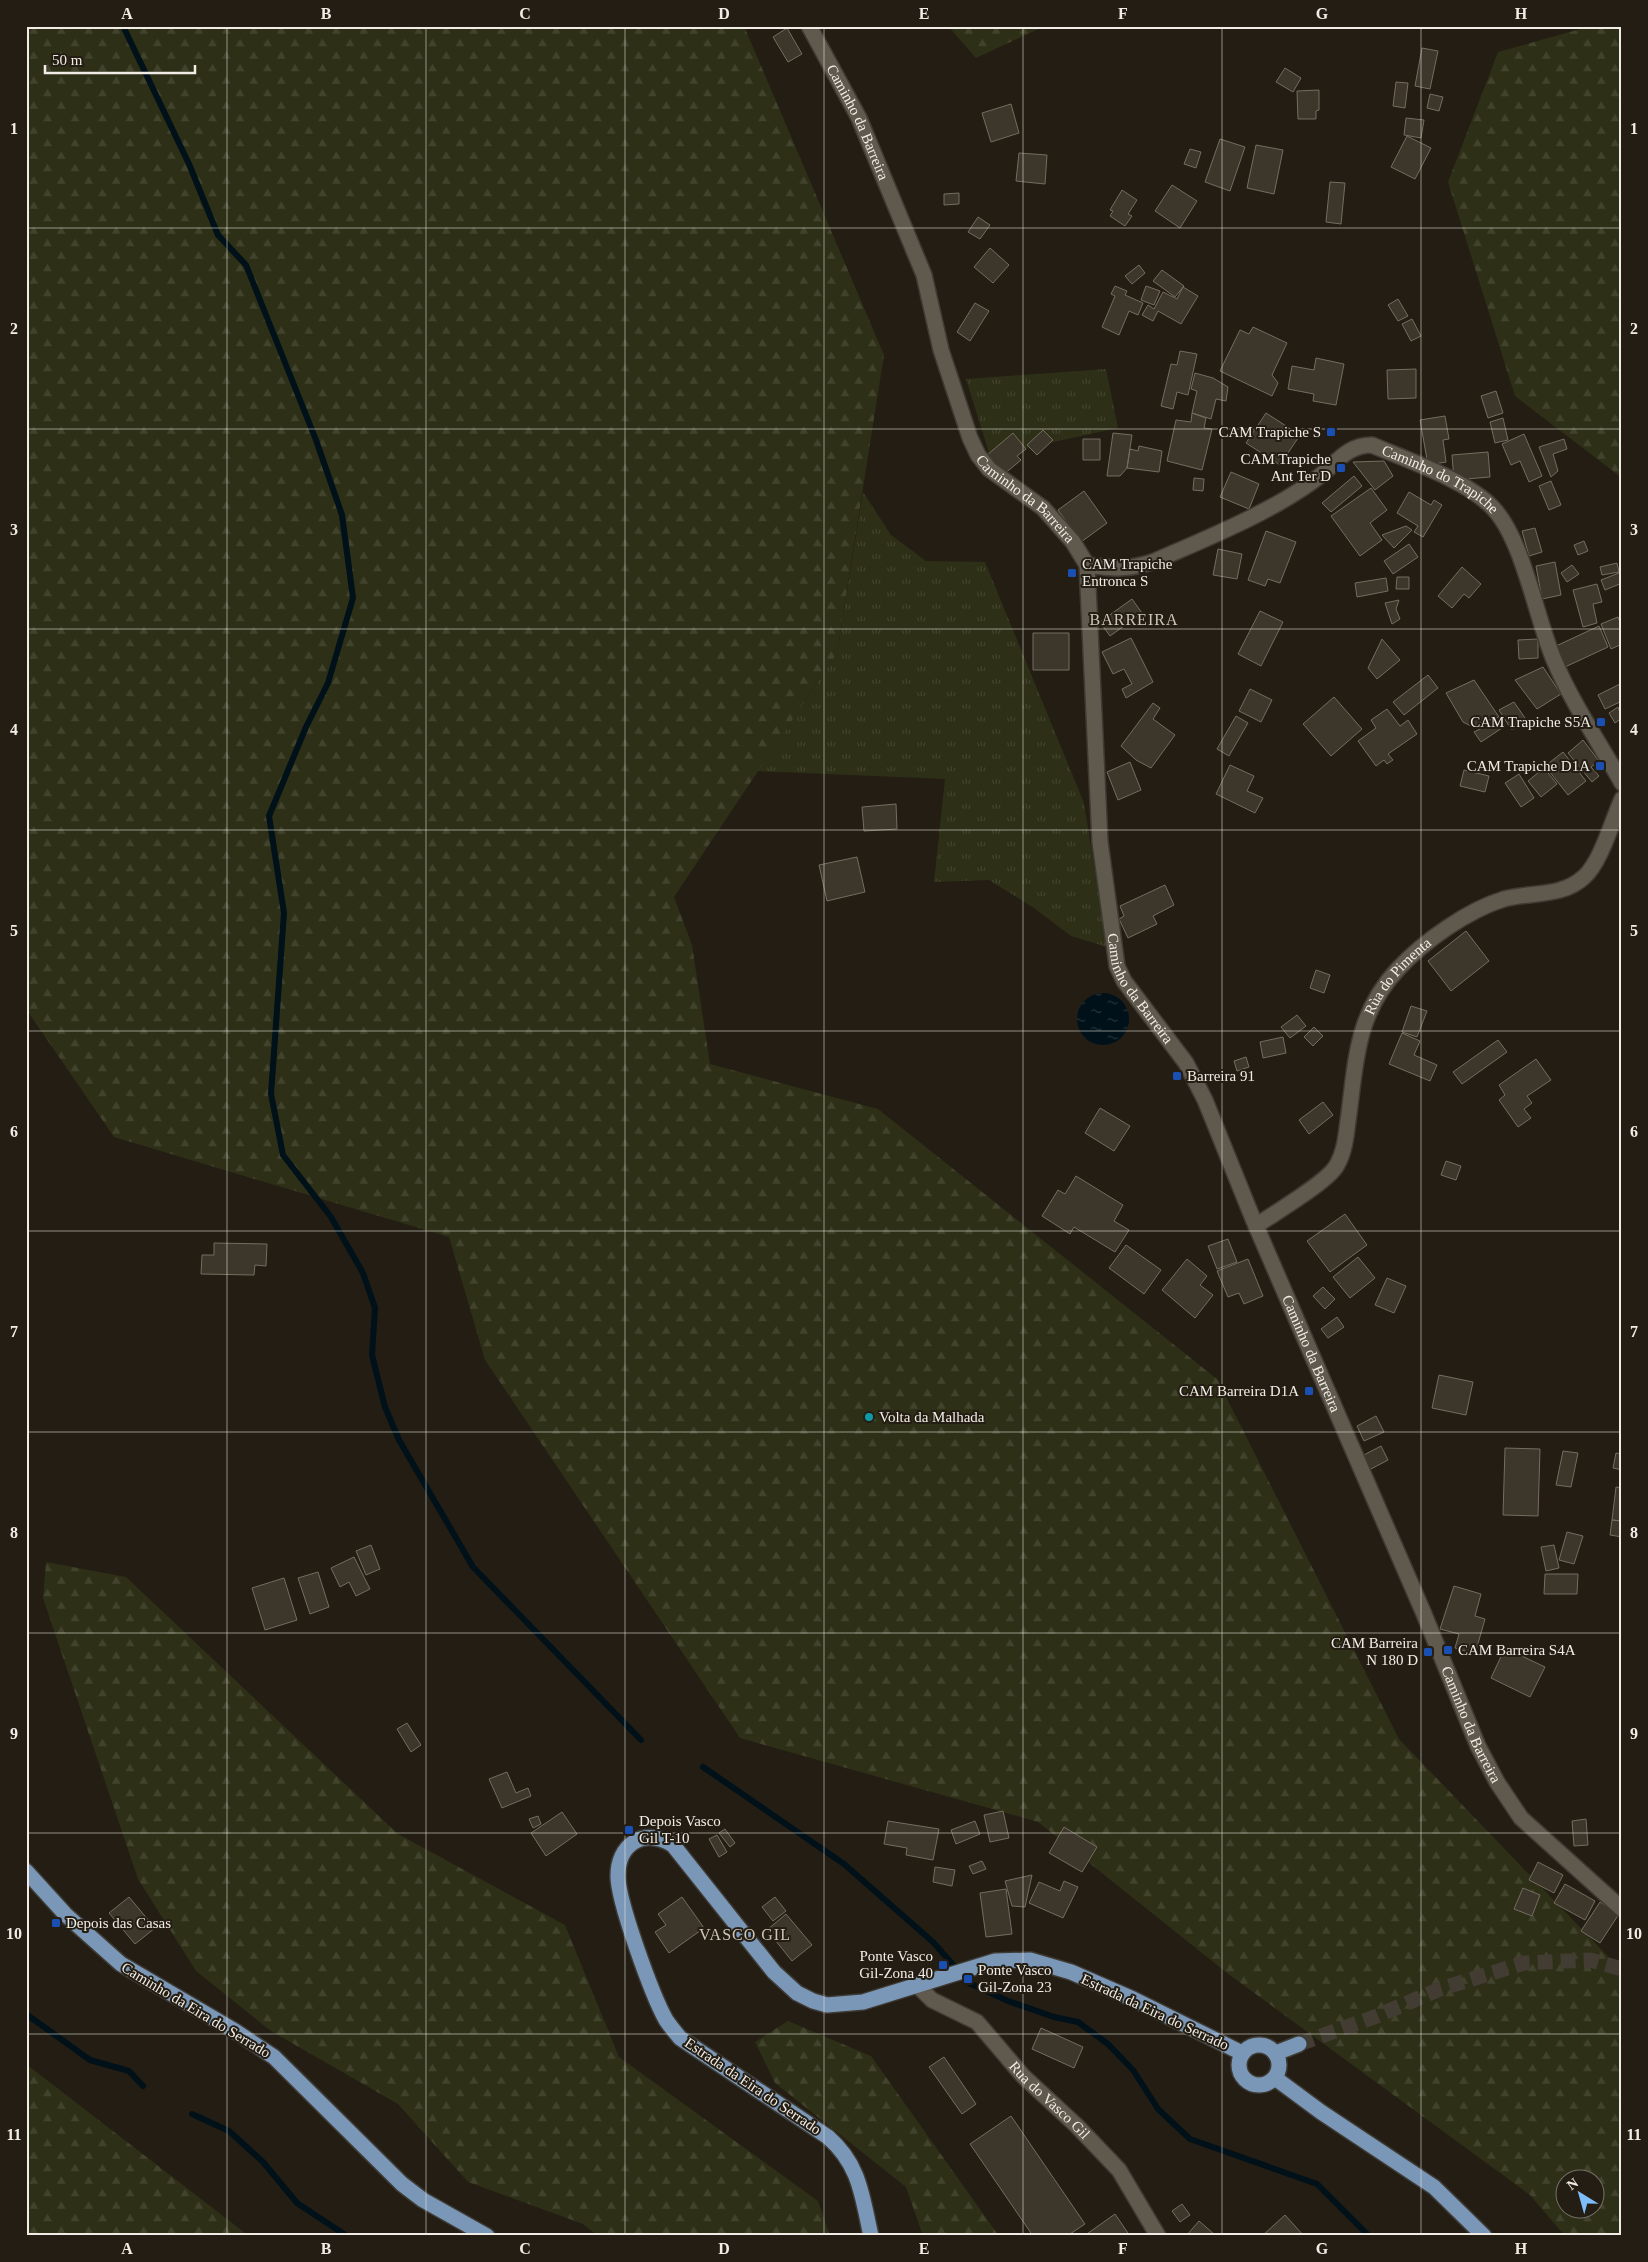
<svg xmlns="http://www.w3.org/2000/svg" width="1648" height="2262" font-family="Georgia,serif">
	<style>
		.grass { fill: url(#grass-tufts) }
		.forest { fill: url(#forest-firs); fill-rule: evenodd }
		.water { fill: url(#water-ripples) }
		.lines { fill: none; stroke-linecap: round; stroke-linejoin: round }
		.stream { stroke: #001119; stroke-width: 6 }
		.building { fill: #3d362b; stroke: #746d60 }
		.major-tunnel { stroke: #423c33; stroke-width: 15; stroke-dasharray: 15 8; stroke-linecap: butt }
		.minor-casing { stroke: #3e3a34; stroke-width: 18 }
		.major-casing { stroke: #3e3a34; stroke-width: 18 }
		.minor { stroke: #60594d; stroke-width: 15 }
		.major { stroke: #7a97b7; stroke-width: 15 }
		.grid { fill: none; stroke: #f1ede6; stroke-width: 1; stroke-opacity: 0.55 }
		.transit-dot { fill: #1a4fb4; stroke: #231d13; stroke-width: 2 }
		.culture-dot { fill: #0f9aa8; stroke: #231d13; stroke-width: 2 }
		.labels { text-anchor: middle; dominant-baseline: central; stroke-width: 4; stroke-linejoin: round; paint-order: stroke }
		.street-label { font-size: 15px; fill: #f1ede6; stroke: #231d13 }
		.poi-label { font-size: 15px; fill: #f1ede6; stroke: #231d13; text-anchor: end }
		.neighbourhood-label { font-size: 16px; letter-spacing: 1px; fill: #cec6b8; stroke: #231d13 }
		.neatline { fill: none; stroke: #f1ede6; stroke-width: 2 }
		.grid-label { font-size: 16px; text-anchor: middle; font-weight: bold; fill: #f1ede6 }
	</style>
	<defs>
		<pattern id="grass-tufts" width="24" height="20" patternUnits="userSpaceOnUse" patternTransform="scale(1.25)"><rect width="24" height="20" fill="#2d2f16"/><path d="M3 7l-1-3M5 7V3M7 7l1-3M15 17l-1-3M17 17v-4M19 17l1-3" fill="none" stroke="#42432d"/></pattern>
		<pattern id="forest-firs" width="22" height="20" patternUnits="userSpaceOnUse" patternTransform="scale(1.25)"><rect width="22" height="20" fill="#2d2f16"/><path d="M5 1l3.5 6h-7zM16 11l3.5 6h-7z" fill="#42432d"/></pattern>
		<pattern id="water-ripples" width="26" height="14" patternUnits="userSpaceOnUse" patternTransform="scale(1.25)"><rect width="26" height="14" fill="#001119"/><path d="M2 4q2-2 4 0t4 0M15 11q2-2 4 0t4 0" fill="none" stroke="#26343a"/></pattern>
	</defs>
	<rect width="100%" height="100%" fill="#231d13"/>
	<path class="grass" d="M1106,369L1118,428L990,456L966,379Z
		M863,492L891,535L926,561L985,562L1084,803L1107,947L1071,936L1034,908L989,880L934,882L945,779L758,771L837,653Z"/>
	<path class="forest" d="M26,26H744L884,355L837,653L674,897L692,945L710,1064L878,1109L1217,1379L1399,1739L1622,1971V2236H1565L1530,2195L1227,1973L1038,1822L740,1738L485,1360L449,1237L114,1137L26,1009ZM1566,2180H1596V2210H1566Z
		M948,26H1045L976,58Z
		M1591,26H1622V478L1515,396L1448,182L1498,52Z
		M46,1562L126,1577L398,1834L565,1925L619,2057L818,2201L830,2236H598L583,2224L468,2182L398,2104L271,2031L196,1971L138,1879L43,1598Z
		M788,2021L871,2056L999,2236H923L906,2187L775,2083L755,2042Z
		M26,2064L249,2236H26Z"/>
	<path class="water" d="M1077 1019a26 26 0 1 1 52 0a26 26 0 1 1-52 0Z"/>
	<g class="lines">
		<path class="stream" d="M123,26L189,164L218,235L246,265L316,440L342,515L353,598L328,683L306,727L269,816L284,913L271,1094L283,1155L331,1217L363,1273L375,1308L372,1355L385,1407L399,1440L473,1567L641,1740
			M703,1767L844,1864L933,1942L969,1983L1008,2001L1054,2017L1078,2022L1108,2044L1133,2070L1158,2109L1190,2139L1317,2184L1369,2236
			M26,2014L90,2060L129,2071L143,2086
			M192,2114L229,2131L263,2162L297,2203L347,2236"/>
	</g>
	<path class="building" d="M787,28L802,54L788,62L773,37Z
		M1422,48L1438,51L1430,89L1415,86Z
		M1285,68L1301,78L1293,92L1276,82Z
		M1396,82L1408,83L1405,108L1393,106Z
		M1319,90V110L1316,111V119H1298L1297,91Z
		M1430,94L1443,97L1439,111L1427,108Z
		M1011,104L1019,133L991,142L982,113Z
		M1406,118L1424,120L1421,138L1404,135Z
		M1407,136L1431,148L1415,179L1391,167Z
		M1220,139L1245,147L1230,191L1205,182Z
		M1256,145L1283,150L1274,194L1247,188Z
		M1190,149L1201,152L1196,168L1184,164Z
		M1019,153L1047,155L1045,184L1016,181Z
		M1330,182L1345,183L1341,224L1326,222Z
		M1172,185L1197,201L1180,228L1155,211Z
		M1122,190L1137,200L1128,214L1132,216L1125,226L1110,216L1113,211L1110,210Z
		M959,193V204L944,205V194Z
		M978,217L990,225L980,239L968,232Z
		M990,248L1009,265L993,283L974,267Z
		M1139,265L1145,273L1132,284L1125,276Z
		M1162,270L1184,286L1175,297L1153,281Z
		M1115,286L1127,291L1125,295L1143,303L1138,315L1129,311L1119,335L1102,327L1115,296L1111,294Z
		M1146,286L1160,291L1154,305L1141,300Z
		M1183,287L1198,296L1181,324L1158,311L1153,321L1142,315L1148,305L1154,309L1163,292L1177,299Z
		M1398,299L1408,316L1398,321L1388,305Z
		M975,303L989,311L970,341L957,332Z
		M1412,319L1421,336L1411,341L1402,324Z
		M1253,327L1287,343L1272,375L1278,383L1272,396L1220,371L1240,330L1249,334Z
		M1180,351L1197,354L1188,395L1177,392L1173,409L1161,406L1171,364L1177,365Z
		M1316,358L1344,364L1336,405L1313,401L1314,394L1288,389L1292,366L1314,370Z
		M1416,369V398L1388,399L1387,370Z
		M1195,373L1213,378L1228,387L1226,401L1216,399L1211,419L1192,413L1197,391L1191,389Z
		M1496,391L1503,413L1488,418L1481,396Z
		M1192,413L1206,418L1204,428L1212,429L1202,470L1167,461L1176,420L1191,422Z
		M1266,413L1300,435L1280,465L1246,443Z
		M1445,416L1449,439L1443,440L1446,462L1428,465L1420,420Z
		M1503,418L1508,440L1495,443L1490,422Z
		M1043,430L1053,440L1037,455L1027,445Z
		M1013,433L1026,449L1017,456L1021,460L1003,475L987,455Z
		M1113,433L1132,435L1127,468L1120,476H1107Z
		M1524,434L1542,476L1529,482L1520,461L1511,465L1502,444Z
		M1083,439H1100V460H1083Z
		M1564,439L1567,449L1553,454L1558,471L1551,477L1539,447Z
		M1139,446L1162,451L1159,472L1127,468L1130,449L1138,451Z
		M1488,452L1490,477L1454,480L1452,455Z
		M1384,461L1393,476L1375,490L1353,462Z
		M1231,472L1259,484L1249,509L1220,497Z
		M1354,476L1362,486L1331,512L1322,503Z
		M1194,478L1204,479L1203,491L1193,490Z
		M1551,481L1561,505L1549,510L1539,486Z
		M1371,488L1387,510L1370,523L1382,540L1360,556L1331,516Z
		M1084,491L1107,523L1081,542L1058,510Z
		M1409,492L1431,505L1434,500L1442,505L1423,537L1414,532L1418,526L1397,513Z
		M1406,526L1412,530L1394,548L1382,535Z
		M1535,528L1542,552L1529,556L1522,531Z
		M1266,531L1296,542L1280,583L1268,579L1265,586L1248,580Z
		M1584,541L1588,551L1578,555L1574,545Z
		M1409,544L1418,557L1393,574L1384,561Z
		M1218,549L1242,554L1237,579L1213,575Z
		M1555,562L1561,595L1542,599L1536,566Z
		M1617,563L1619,572L1602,575L1600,567Z
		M1572,565L1579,574L1567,582L1561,573Z
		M1462,567L1481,584L1469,598L1464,594L1452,608L1438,596Z
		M1619,573L1622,583L1605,590L1601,580Z
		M1397,577H1409V589H1396Z
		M1386,578L1388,591L1357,597L1355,583Z
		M1597,584L1602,602L1593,604L1597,623L1583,627L1573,590Z
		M1132,599L1142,613L1110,636L1100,622Z
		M1399,600L1396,609L1400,619L1392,624L1385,603Z
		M1260,611L1283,622L1261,666L1238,654Z
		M1618,617L1622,627V644L1611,649L1601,624Z
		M1599,626L1608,647L1565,667L1556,646Z
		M1033,633H1069V670H1033Z
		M1131,638L1153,682L1126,698L1122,689L1132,684L1124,669L1113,674L1102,652Z
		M1382,639L1400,660L1377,679L1368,668Z
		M1538,639V658L1519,659L1518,640Z
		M1543,667L1561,694L1537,709L1515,680Z
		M1428,675L1438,688L1404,715L1393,702Z
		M1474,680L1499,717L1471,726L1463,722L1446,693Z
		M1620,684L1622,701L1605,709L1598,695Z
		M1250,689L1272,700L1261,722L1239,711Z
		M1334,697L1362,729L1331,756L1303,724Z
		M1514,702L1527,721L1521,728L1511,729L1499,710Z
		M1153,703L1160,708L1153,719L1175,735L1151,768L1136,760L1121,746Z
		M1618,707L1622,718L1615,723L1609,713Z
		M1387,709L1400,726L1408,720L1417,734L1388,754L1393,760L1387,764L1384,760L1376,766L1358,741L1376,728L1371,720Z
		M1236,716L1248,723L1229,756L1217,749Z
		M1499,720L1505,726L1481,742L1474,732Z
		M1583,740L1599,761L1591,767L1599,776L1592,782L1568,753Z
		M1563,752L1586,781L1568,795L1545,766Z
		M1130,762L1141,790L1118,800L1107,772Z
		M1230,765L1254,776L1247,791L1263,798L1255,813L1216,794Z
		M1544,768L1557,784L1541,797L1528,781Z
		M1464,770L1489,776L1485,792L1460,786Z
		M1519,774L1534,798L1521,807L1505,783Z
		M896,804L897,829L864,831L862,807Z
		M857,857L865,892L827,901L819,865Z
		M1165,885L1174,905L1153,916L1157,924L1128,938L1119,919L1124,916L1120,906Z
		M1466,931L1489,961L1451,991L1428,961Z
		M1316,970L1330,975L1324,993L1310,988Z
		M1411,1006L1427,1011L1417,1037L1402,1032Z
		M1297,1015L1306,1026L1290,1038L1281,1027Z
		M1314,1027L1323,1036L1313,1046L1304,1037Z
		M1402,1033L1420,1041L1414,1055L1437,1065L1430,1081L1389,1064Z
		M1283,1037L1286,1053L1263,1058L1260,1042Z
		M1498,1040L1507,1052L1462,1084L1453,1072Z
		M1246,1057L1249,1067L1237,1071L1234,1061Z
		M1536,1059L1551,1080L1527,1096L1532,1103L1524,1109L1531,1118L1518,1127L1499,1100L1505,1095L1499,1085Z
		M1323,1102L1333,1115L1309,1134L1299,1120Z
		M1100,1108L1130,1126L1114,1151L1085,1133Z
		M1446,1161L1461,1166L1456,1180L1441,1175Z
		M1076,1176L1123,1205L1114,1221L1129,1230L1115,1252L1074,1227L1070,1234L1042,1216L1058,1190L1065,1194Z
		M1345,1214L1367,1245L1330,1272L1307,1241Z
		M1228,1239L1237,1262L1217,1269L1208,1246Z
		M214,1243L267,1244L266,1266L255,1265L254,1275L201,1274L202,1255H214Z
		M1126,1245L1161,1270L1144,1294L1109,1268Z
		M1358,1257L1375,1278L1350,1298L1333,1277Z
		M1187,1259L1207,1276L1200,1285L1213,1295L1195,1318L1162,1290Z
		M1248,1259L1263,1296L1244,1304L1239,1293L1228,1297L1217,1271Z
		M1387,1278L1406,1286L1394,1313L1375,1305Z
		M1323,1287L1335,1299L1325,1309L1313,1296Z
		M1337,1317L1344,1327L1328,1338L1321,1329Z
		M1439,1375L1473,1382L1466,1415L1432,1408Z
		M1376,1416L1384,1432L1364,1441L1357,1426Z
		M1381,1446L1388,1460L1369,1470L1362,1456Z
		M1505,1448L1540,1449L1538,1516L1503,1515Z
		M1563,1451L1578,1453L1571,1487L1556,1485Z
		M1616,1453L1622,1454V1470L1613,1468Z
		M1616,1487L1622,1488V1521L1612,1520Z
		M1612,1520L1622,1521V1537L1610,1535Z
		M1567,1532L1583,1536L1574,1564L1559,1560Z
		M371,1545L380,1569L366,1575L356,1551Z
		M1554,1545L1559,1568L1546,1571L1541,1547Z
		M354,1557L370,1589L356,1596L349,1582L340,1587L331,1568Z
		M318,1572L329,1607L310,1614L298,1578Z
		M1545,1574H1578L1577,1594H1544Z
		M284,1578L297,1620L265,1630L252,1588Z
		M1454,1586L1481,1594L1475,1616L1485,1619L1475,1654L1455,1648L1459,1634L1440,1629Z
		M1505,1648L1545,1667L1530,1697L1491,1678Z
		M407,1723L421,1745L411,1752L397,1729Z
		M507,1772L516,1793L528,1788L531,1796L502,1808L489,1779Z
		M1003,1811L1009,1838L990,1842L984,1815Z
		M562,1812L577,1834L546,1856L531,1833Z
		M538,1816L541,1824L533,1828L529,1819Z
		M1586,1819L1588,1845L1574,1846L1572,1821Z
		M888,1821L939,1829L933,1860L906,1855L907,1848L884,1844Z
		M975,1821L980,1834L956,1844L951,1830Z
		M1064,1827L1097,1847L1082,1872L1049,1853Z
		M725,1829L735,1843L730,1847L719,1833Z
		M717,1835L727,1852L719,1857L709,1839Z
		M982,1861L986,1869L973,1874L969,1866Z
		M1538,1862L1563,1875L1554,1893L1529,1880Z
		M935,1867L955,1870L952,1886L933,1882Z
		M1032,1875L1025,1907L1012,1906L1005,1881Z
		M1064,1881L1078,1887L1063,1918L1029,1903L1039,1882L1060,1891Z
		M1565,1884L1595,1901L1585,1920L1554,1903Z
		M1523,1888L1540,1895L1532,1916L1514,1909Z
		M1006,1889L1012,1934L986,1937L980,1893Z
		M129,1897L155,1928L135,1944L109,1913Z
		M682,1897L704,1928L669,1953L655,1932L666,1925L658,1914Z
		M775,1897L786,1911L773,1921L762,1907Z
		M1600,1902L1619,1914L1600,1943L1581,1931Z
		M786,1914L812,1945L792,1961L767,1930Z
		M1041,2028L1083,2047L1074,2068L1032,2049Z
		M944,2057L976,2104L962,2114L929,2067Z
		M1011,2116L1085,2224L1067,2236H1033L970,2144Z
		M1182,2204L1190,2215L1180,2222L1172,2211Z
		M1115,2214L1130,2236H1084Z
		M1285,2215L1304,2236H1262Z
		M1199,2221L1214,2234L1213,2236H1186Z"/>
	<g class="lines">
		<path class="major-tunnel" d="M1299,2044L1377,2016L1440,1989L1524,1963L1590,1960L1622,1969"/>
		<defs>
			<g id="minor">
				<path id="s1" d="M809,26L859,118L924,275L941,350L970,438L978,455L989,469L1043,508L1073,542L1087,565L1100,842L1117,966L1124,981L1186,1063L1205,1100L1253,1219L1424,1614L1478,1746L1497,1782L1521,1818L1622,1909"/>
				<path id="s2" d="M1087,565C1114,569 1129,570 1155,561C1207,538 1277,510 1321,475C1338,461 1348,445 1372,445C1407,460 1466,480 1492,507C1523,538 1536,618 1554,660C1572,703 1599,742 1622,783"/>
				<path id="s3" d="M1256,1226C1274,1213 1328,1182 1337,1165C1345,1151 1346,1135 1348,1121C1356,1064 1355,1015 1398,969C1424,941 1468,910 1504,899C1530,892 1563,897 1584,877C1601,862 1612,821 1622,799"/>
				<path id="s4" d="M917,1985L932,2000L977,2022L1023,2076L1077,2126L1119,2170L1158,2236"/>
			</g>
			<path id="major" d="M26,1871L66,1915L121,1964L235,2031L274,2057L402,2184L423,2200L487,2236
				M1239 2065a20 20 0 1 1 40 0a20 20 0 1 1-40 0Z
				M1276,2053L1299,2044
				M1275,2078L1321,2112L1434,2187L1484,2236
				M871,2236C862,2196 860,2165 828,2137L680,2038C675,2032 670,2026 666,2020C653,1997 617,1900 618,1875C618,1862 623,1849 634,1842C647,1834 661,1838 673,1845L774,1972L797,1993L813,2001L827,2005L863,2002L995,1961L1030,1960L1071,1972L1133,1999L1242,2053"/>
		</defs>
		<use href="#minor" class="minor-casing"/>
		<use href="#major" class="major-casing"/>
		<use href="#minor" class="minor"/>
		<use href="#major" class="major"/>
	</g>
	<path class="grid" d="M227,26V2236M426,26V2236M625,26V2236M824,26V2236M1023,26V2236M1222,26V2236M1421,26V2236M26,228H1622M26,429H1622M26,629H1622M26,830H1622M26,1031H1622M26,1231H1622M26,1432H1622M26,1633H1622M26,1833H1622M26,2034H1622"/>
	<g class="transit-dot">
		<rect x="1326" y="427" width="10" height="10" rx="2.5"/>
		<rect x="1336" y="463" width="10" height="10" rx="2.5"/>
		<rect x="1067" y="568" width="10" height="10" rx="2.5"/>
		<rect x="1596" y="717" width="10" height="10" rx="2.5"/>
		<rect x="1595" y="761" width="10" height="10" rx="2.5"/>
		<rect x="1172" y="1071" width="10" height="10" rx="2.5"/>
		<rect x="1304" y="1386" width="10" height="10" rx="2.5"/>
		<rect x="1443" y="1645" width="10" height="10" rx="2.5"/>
		<rect x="1423" y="1647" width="10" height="10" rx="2.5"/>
		<rect x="624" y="1825" width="10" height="10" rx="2.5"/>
		<rect x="51" y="1918" width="10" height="10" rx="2.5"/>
		<rect x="938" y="1960" width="10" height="10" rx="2.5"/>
		<rect x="963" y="1974" width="10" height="10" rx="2.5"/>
	</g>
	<circle class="culture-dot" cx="869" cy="1417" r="5"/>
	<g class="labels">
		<g class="street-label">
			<text stroke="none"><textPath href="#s1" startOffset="108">Caminho da Barreira</textPath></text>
			<text stroke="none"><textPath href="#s2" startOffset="394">Caminho do Trapiche</textPath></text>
			<text stroke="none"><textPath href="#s1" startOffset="528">Caminho da Barreira</textPath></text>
			<text stroke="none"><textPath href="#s3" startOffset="305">Rùa do Pimenta</textPath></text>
			<text stroke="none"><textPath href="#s1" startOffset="1052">Caminho da Barreira</textPath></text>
			<text stroke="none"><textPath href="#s1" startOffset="1458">Caminho da Barreira</textPath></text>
			<text stroke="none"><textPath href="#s1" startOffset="1862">Caminho da Barreira</textPath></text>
			<text transform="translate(196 2010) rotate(31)">Caminho da Eira do Serrado</text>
			<text transform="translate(1155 2012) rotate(25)">Estrada da Eira do Serrado</text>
			<text transform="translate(753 2086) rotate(34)">Estrada da Eira do Serrado</text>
			<text stroke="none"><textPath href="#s4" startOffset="178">Rua do Vasco Gil</textPath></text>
		</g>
		<g class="poi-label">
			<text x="1321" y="432">CAM Trapiche S</text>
			<text x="1331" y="459">CAM Trapiche<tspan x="1331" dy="17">Ant Ter D</tspan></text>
			<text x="1082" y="564" text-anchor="start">CAM Trapiche<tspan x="1082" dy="17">Entronca S</tspan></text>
			<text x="1591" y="722">CAM Trapiche S5A</text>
			<text x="1590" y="766">CAM Trapiche D1A</text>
			<text x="1187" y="1076" text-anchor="start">Barreira 91</text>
			<text x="1299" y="1391">CAM Barreira D1A</text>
			<text x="879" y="1417" text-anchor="start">Volta da Malhada</text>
			<text x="1418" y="1643">CAM Barreira<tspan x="1418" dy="17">N 180 D</tspan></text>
			<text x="1458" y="1650" text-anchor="start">CAM Barreira S4A</text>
			<text x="639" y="1821" text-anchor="start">Depois Vasco<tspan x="639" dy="17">Gil T-10</tspan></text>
			<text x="66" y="1923" text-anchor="start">Depois das Casas</text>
			<text x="933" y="1956">Ponte Vasco<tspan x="933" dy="17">Gil-Zona 40</tspan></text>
			<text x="978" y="1970" text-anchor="start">Ponte Vasco<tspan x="978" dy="17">Gil-Zona 23</tspan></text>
		</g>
		<g class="neighbourhood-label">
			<text x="1134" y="619">BARREIRA</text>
			<text x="745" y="1934">VASCO GIL</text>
		</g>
	</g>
	<rect width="1648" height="2262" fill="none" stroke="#231d13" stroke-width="55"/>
	<g transform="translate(1580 2194) rotate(323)"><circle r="24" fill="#231d13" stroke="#757067"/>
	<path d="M0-4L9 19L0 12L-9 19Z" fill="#7fbdfa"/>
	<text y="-8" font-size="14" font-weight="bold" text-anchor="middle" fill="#f1ede6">N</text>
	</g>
	<path d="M45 65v8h150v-8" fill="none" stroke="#f1ede6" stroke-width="2.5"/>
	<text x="52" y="65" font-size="15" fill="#f1ede6" stroke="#231d13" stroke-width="4" paint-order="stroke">50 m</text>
	<rect x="28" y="28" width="1592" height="2206" class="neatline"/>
	<g class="grid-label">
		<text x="127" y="19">A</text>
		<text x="326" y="19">B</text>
		<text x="525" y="19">C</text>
		<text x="724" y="19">D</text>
		<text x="924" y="19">E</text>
		<text x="1123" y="19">F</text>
		<text x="1322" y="19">G</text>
		<text x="1521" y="19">H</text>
		<text x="14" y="134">1</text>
		<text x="1634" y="134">1</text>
		<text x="14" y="334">2</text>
		<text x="1634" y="334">2</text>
		<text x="14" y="535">3</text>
		<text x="1634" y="535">3</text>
		<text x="14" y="735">4</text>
		<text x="1634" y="735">4</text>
		<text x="14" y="936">5</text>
		<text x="1634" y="936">5</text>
		<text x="14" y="1137">6</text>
		<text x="1634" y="1137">6</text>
		<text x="14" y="1337">7</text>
		<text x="1634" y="1337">7</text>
		<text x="14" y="1538">8</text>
		<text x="1634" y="1538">8</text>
		<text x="14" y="1739">9</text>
		<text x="1634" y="1739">9</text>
		<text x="14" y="1939">10</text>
		<text x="1634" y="1939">10</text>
		<text x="14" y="2140">11</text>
		<text x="1634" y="2140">11</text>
		<text x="127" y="2254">A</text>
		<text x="326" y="2254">B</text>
		<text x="525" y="2254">C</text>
		<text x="724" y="2254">D</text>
		<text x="924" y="2254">E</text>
		<text x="1123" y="2254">F</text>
		<text x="1322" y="2254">G</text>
		<text x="1521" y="2254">H</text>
	</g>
</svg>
